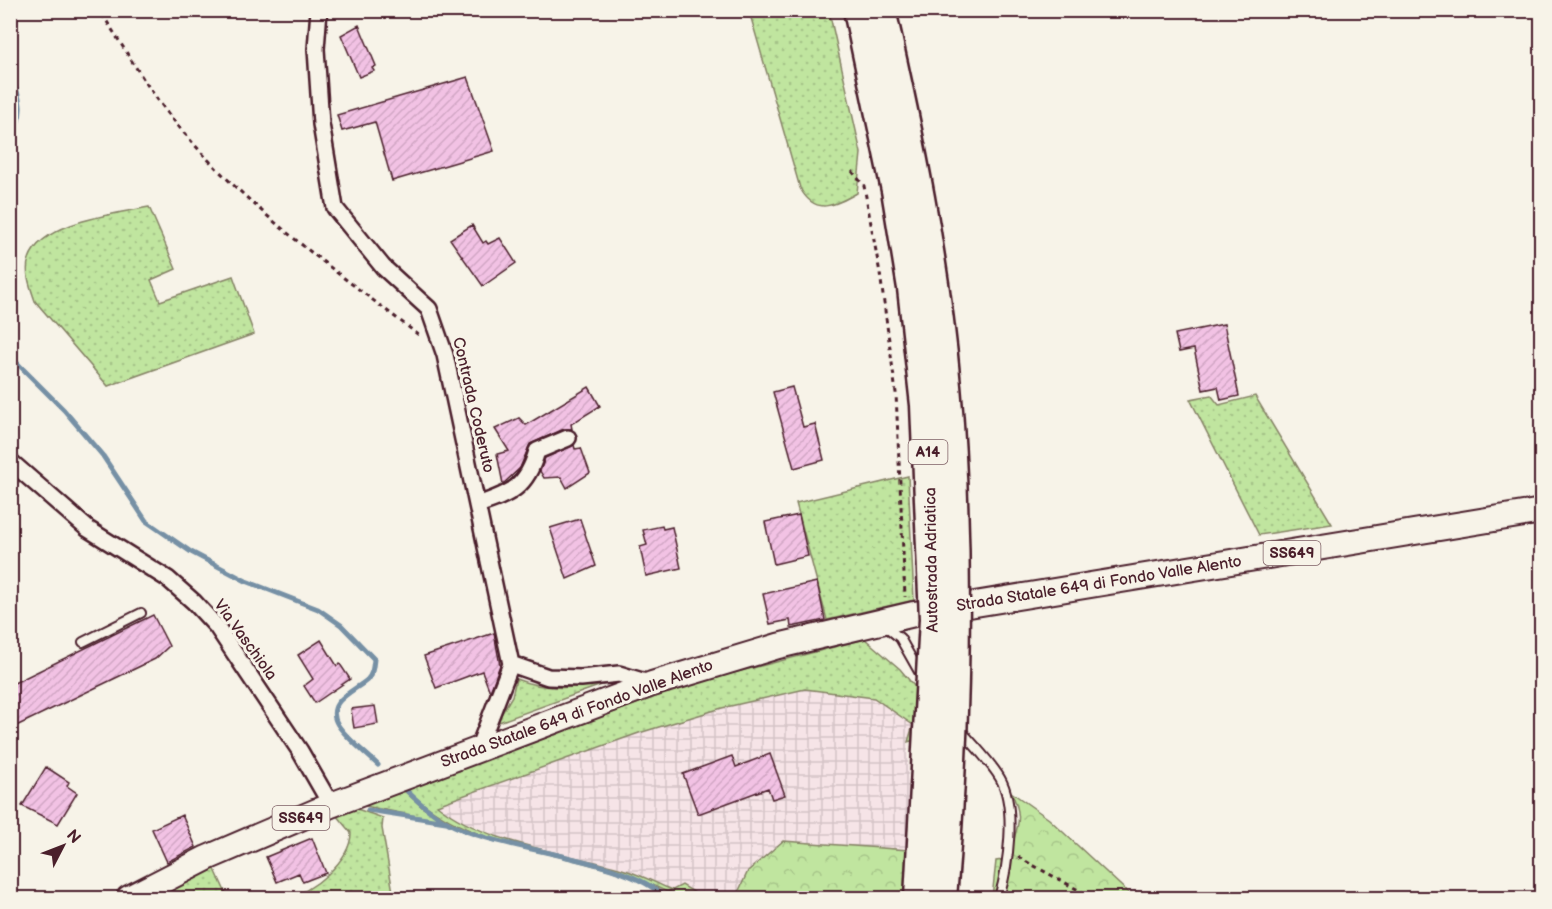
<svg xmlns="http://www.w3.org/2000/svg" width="1552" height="909" font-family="'Balsamiq Sans',sans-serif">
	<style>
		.industrial { fill: url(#industrial-grid) }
		.grass { fill: url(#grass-dots); stroke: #858265; stroke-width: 1.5 }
		.forest { fill: url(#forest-crowns); stroke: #858265; stroke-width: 1.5 }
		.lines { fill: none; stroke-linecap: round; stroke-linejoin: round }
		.stream { stroke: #7690a5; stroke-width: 5 }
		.building { fill: url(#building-hatch); stroke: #4a1f2b; stroke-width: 1.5 }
		.lane-casing { stroke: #4a1f2b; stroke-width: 12 }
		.street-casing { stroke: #4a1f2b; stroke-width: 20 }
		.primary-casing { stroke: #4a1f2b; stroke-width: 28 }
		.path { stroke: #4a1f2b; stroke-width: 3; stroke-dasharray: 4.5 4.5; stroke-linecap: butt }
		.lane { stroke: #f7f3e8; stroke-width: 8 }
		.street { stroke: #f7f3e8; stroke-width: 15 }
		.primary { stroke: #f7f3e8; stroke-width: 24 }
		.highway-bridge-casing { stroke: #4a1f2b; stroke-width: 33; stroke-linecap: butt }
		.highway-bridge { stroke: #f7f3e8; stroke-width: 28 }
		.labels { text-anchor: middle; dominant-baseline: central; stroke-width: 6; stroke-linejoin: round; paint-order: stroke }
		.shield { fill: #f7f3e8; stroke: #7e5f64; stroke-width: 1.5 }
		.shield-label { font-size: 15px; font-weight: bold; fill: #4a1f2b }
		.street-label { font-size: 16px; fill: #4a1f2b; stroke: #f7f3e8 }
	</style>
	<defs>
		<pattern id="industrial-grid" width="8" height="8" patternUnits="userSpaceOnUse" patternTransform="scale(1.5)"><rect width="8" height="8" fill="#f6e4e7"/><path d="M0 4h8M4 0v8" fill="none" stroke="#d4c3c6"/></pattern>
		<pattern id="grass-dots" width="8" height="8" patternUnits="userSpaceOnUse" patternTransform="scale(1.5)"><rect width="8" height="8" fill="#c0e59f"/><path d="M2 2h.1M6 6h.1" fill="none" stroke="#a6c489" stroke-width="1.8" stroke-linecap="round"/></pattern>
		<pattern id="forest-crowns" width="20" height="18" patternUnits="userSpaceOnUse" patternTransform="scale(1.5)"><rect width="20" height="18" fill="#c0e59f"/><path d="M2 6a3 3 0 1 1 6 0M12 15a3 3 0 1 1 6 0" fill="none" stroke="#a6c489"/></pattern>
		<pattern id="building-hatch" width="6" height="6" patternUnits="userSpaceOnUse" patternTransform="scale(1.5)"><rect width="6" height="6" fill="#f2c2e4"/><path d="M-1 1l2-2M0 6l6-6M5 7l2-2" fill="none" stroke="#d1a6c4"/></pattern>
	</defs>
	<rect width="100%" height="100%" fill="#f7f3e8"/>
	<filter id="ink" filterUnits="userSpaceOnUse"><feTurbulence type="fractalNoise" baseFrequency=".0167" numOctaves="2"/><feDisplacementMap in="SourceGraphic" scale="12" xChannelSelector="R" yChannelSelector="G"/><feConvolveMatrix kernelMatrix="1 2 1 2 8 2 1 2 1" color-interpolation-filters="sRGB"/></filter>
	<g filter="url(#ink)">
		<path class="industrial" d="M805,689L874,698L914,725L908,742L909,850L783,841L748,871L736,897L700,896L682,885L672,890L625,870L505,839L453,817L436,805L639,733L722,708Z"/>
		<path class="grass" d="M749,11H829L861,153L857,193C834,206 815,216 800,188Z
			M149,207L176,269L151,280L160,301L233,276L254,334L108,386L35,301C31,289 24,272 29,259C42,221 116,214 149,207Z
			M1211,395L1219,405L1255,396L1332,524L1259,535L1190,399Z
			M908,476L914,600L827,620L796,503Z
			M865,639L900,669L919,692L915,740L908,742L913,725L874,698L805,689L722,708L639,733L437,805C485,844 563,852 622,869C639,874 656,883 672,890L667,892C583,849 475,857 405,788L691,684Z
			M516,679C546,691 576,688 607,683L496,723L512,696Z
			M402,789L423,808L446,822L360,805Z
			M354,808L383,818L382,828L394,898H286C312,893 351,860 351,833L335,814Z
			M213,865L228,898H160L155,892Z"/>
		<path class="forest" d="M1011,792L1049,819L1134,898H992L996,861L1011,859C1011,830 1028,825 1011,792Z
			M783,841L909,850L903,898H664L665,894L682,885L700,896L736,897L748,871Z"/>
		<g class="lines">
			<path class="stream" d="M10,76C22,99 25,115 10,137
				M10,356L64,410L103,456L146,521L191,552L246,581L318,609L341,625L374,659C373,667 373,674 367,680C353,692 324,702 338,725C347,739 366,753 378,765
				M405,789C421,805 439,820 461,829C513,852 629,859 665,898
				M368,810L446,822"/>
		</g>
		<path class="building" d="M359,25L376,66L372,68L374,71L359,77L341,35Z
			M468,77L494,151L392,181L375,122L342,131L337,115Z
			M472,225L483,243L486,241L488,244L500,238L516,263L483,286L450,239Z
			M1224,324L1239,396L1221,400L1218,387L1203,390L1194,349L1179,352L1175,334Z
			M589,387L600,406L571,424L572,429H564L530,444L520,468L503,484L497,454L509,451L495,429L519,418L526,425Z
			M792,387L803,427L815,424L824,460L794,468L773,392Z
			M574,445L575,449L581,448L590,473L567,488L561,477L544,478L540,471L545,458Z
			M799,515L808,556L774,564L765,522Z
			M580,519L596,566L567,579L550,528Z
			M662,526L663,529L672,527L681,568L646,576L640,547L647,545L643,530Z
			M817,582L825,620L791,627L790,620L770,624L763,594Z
			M153,615L169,646L155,659L10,729V685Z
			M494,633L500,665L490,692L482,671L436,688L424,656Z
			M321,640L337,666L340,664L350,679L315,703L304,686L313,679L298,655Z
			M375,706L378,724L354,728L351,709Z
			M770,754L785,795L772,799L768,788L698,814L683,774L732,756L736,767Z
			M46,767L69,782L67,786L77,793L58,824L22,806Z
			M182,815L196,847L167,862L152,829Z
			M312,838L326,873L303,882L299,873L277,882L266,857Z"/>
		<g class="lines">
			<defs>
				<path id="lane" d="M884,625L900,638L922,677
					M83,642L141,613
					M961,730C974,746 990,761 1000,778C1017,807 1008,867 999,898"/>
				<path id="street" d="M319,10L316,49L321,124L335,208L383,267L429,309L445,355L511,664L478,749
					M10,461L88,529L168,579L194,602L217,627L300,751L331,805
					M477,505C511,494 527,487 537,451L568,438
					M511,664L548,677L581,678L619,674L652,684"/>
				<path id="primary" d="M129,898L207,858L331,805L652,684L778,646L914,614L1542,511"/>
			</defs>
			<use href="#lane" class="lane-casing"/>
			<use href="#street" class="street-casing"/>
			<use href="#primary" class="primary-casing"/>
			<path class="path" d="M94,10L102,14C125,49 145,85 171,117C240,204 333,269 420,336
				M852,171L864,186L880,273L896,393L905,597
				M1018,857L1093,898"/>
			<use href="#lane" class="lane"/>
			<use href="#street" class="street"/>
			<use href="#primary" class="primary"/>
			<defs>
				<path id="highway-bridge" d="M858,10L896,190L912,288L925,405L934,619L919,898
					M881,10C909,134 935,260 946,386C961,557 956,728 942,898"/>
			</defs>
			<use href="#highway-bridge" class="highway-bridge-casing"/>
			<use href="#highway-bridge" class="highway-bridge"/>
		</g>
	</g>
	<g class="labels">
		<g class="shield">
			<rect x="908.5" y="440" width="39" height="24" rx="4.5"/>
			<rect x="1263.5" y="541" width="57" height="24" rx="4.5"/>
			<rect x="272.5" y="806" width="57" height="24" rx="4.5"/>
		</g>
		<g class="shield-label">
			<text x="928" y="452">A14</text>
			<text x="1292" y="553">SS649</text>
			<text x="301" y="818">SS649</text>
		</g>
		<g class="street-label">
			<text transform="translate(473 405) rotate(77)">Contrada Coderuto</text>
			<text transform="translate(932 560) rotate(-91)">Autostrada Adriatica</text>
			<text transform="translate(1099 584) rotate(-9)">Strada Statale 649 di Fondo Valle Alento</text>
			<text transform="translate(245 640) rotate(54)">Via Vaschiola</text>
			<text transform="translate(577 714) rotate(-20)">Strada Statale 649 di Fondo Valle Alento</text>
		</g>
	</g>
	<rect width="1552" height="909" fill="none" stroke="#f7f3e8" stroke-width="36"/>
	<rect x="18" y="18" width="1516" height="873" fill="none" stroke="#4a1f2b" stroke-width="2" filter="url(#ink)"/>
	<g transform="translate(63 846) rotate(48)" stroke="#f7f3e8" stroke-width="4.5" paint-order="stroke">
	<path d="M0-4.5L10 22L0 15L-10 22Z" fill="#4a1f2b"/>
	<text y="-9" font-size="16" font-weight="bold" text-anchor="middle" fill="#4a1f2b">N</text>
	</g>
</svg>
